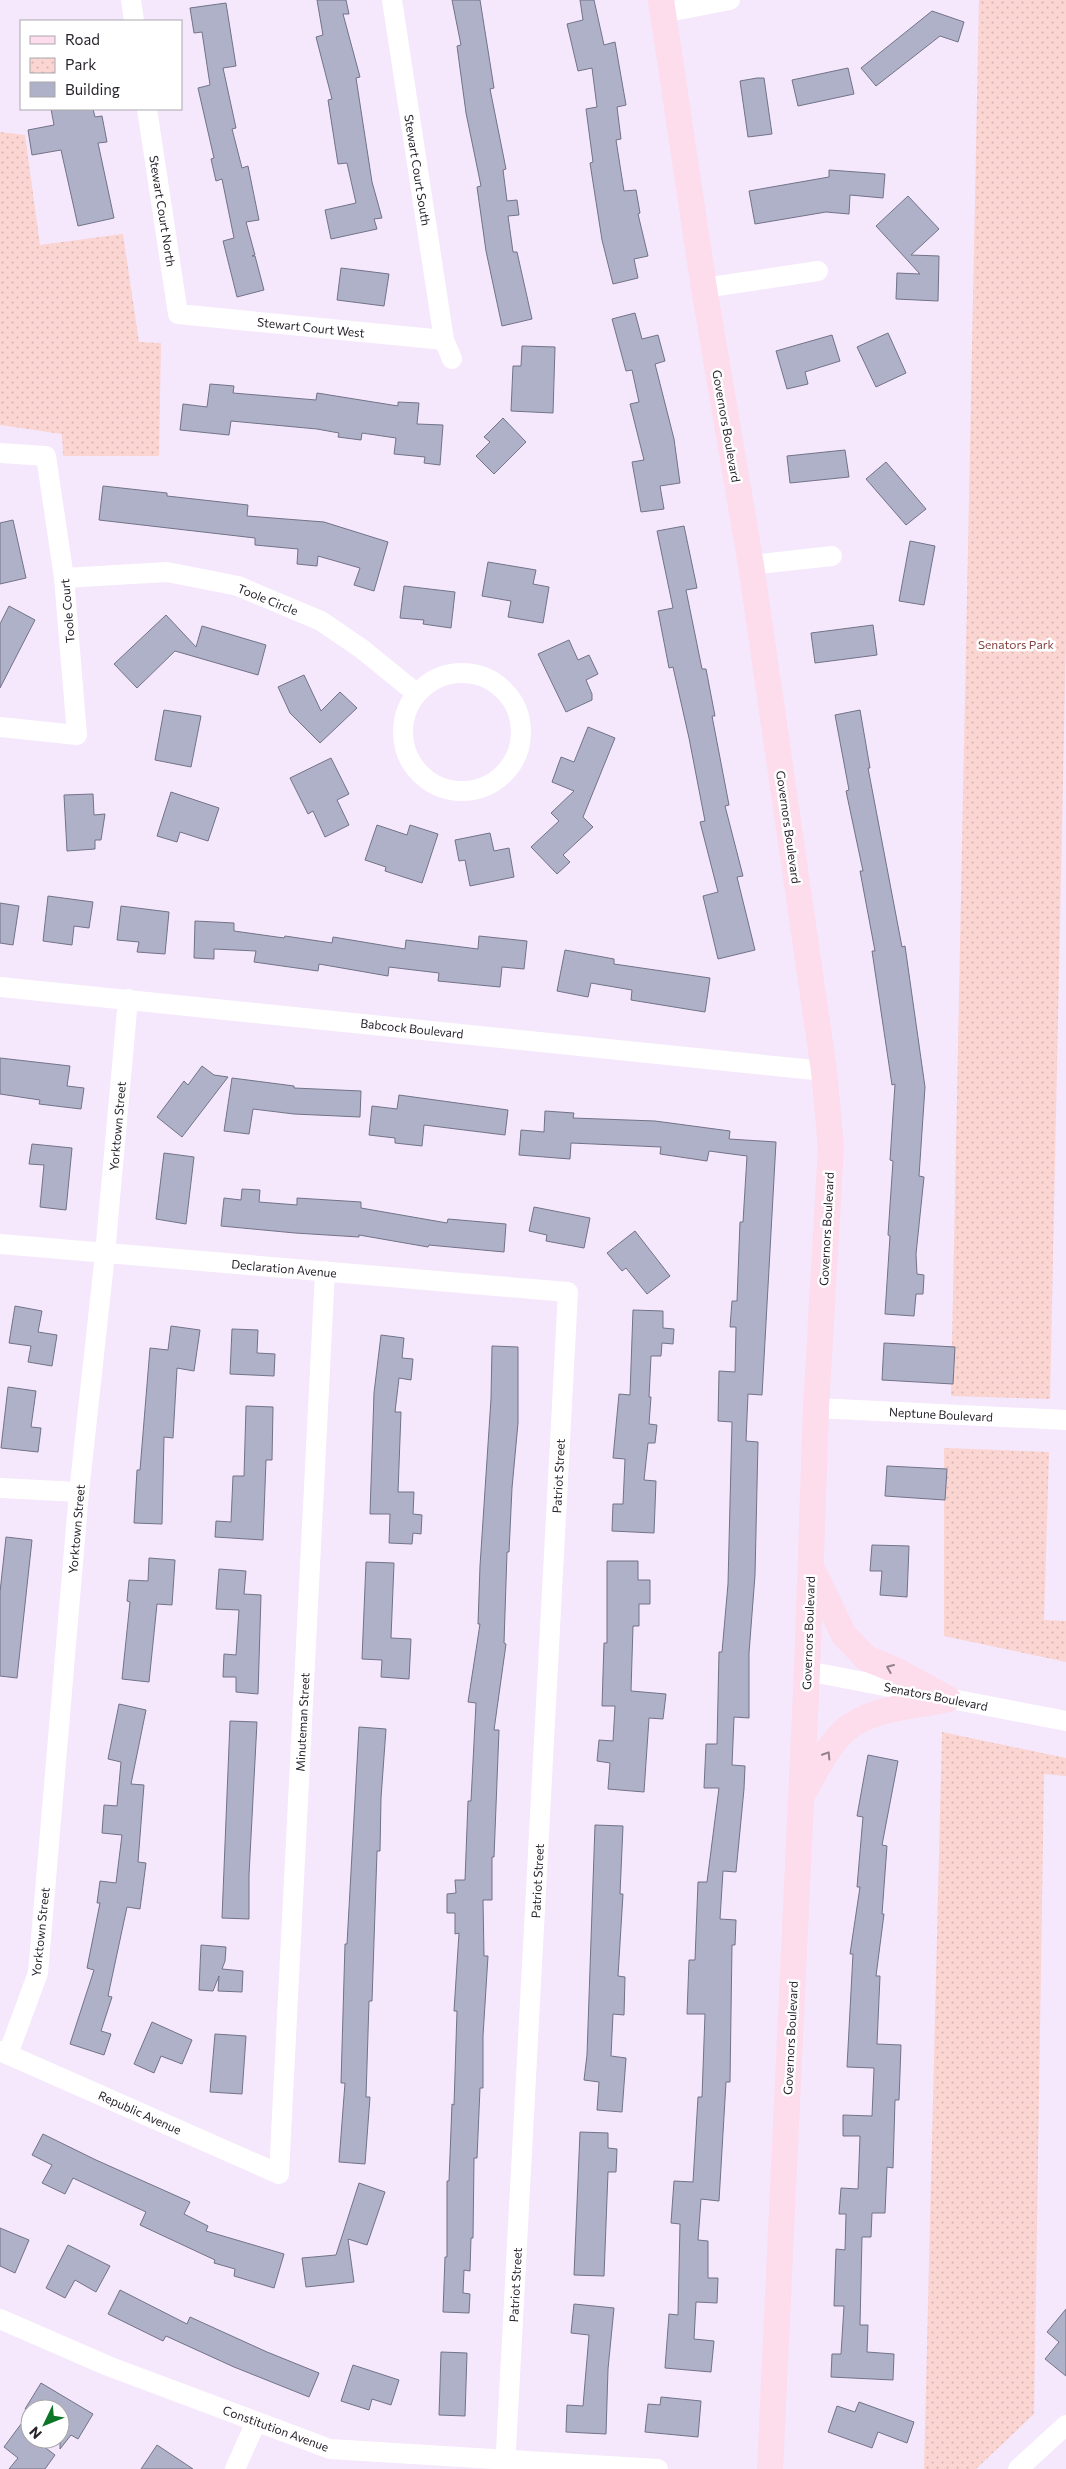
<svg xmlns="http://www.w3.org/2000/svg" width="1066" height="2469" font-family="Commissioner,sans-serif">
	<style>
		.park { fill: url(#park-dots) }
		.building { fill: #afb1c8; stroke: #727388 }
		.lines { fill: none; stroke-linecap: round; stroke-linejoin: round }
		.minor { stroke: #fff; stroke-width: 20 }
		.major { stroke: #fddceb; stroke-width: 26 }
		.oneway { stroke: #93808c }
		.labels { text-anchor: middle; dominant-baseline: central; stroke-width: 5; stroke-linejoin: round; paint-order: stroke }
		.street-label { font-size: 12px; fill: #29242c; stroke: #fff }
		.park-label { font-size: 12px; fill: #843e3d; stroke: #fff }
	</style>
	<defs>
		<pattern id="park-dots" width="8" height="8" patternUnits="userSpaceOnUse" patternTransform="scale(1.25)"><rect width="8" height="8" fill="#fbd5d2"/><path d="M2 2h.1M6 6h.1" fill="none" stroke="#d7b7b4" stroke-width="1.8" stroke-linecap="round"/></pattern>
	</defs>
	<rect width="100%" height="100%" fill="#f5e7fc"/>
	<path class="park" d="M979,0H1066V636L1050,1399L951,1396Z
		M0,132L25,135L40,245L123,234L139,342L161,343L159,456H63L62,434L0,425Z
		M944,1448L1049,1452L1044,1620L1066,1621V1662L944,1636Z
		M942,1732L1066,1758V1776L1044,1774L1034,2414L976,2469H924Z"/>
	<path class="building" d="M317,0H346L349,14H343L360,77L356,78L372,182L382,218L374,219L377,229L331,239L325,210L356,203L347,163L338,164L328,100L332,99L316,37L323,35Z
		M452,0H480L494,88L490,89L506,169L503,170L507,201L517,200L519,215L508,216L513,252H517L532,319L502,326L486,251L477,187L481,186L466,113L457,46L461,45Z
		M580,0H594L604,45L615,42L626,105L617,107L621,139L616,140L624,191L636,190L640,213L638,214L648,256L634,259L638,278L613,284L602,240L590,163L593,162L586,109L597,107L592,68L578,71L567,24L583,20Z
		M226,3L236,66L223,68L236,128L232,129L242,168L248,166L259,220L246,222L255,255L252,256H255L264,290L237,297L223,241L234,238L222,179L216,181L211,159L214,158L198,88L210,85L202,32L194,33L190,8Z
		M932,11L964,22L958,42L940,36L876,86L861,68Z
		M848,68L854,94L798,106L792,80Z
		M757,78H764L772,134L748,137L740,81Z
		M51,109H93L95,117L102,116L107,142L98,143L114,218L78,226L61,150L32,155L28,130L54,125Z
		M829,170L885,174L883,198L850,195L849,214L826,212L755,224L749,191L829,177Z
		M908,196L939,229L911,255L939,256L938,301L896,299L897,273L920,274L876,226Z
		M341,268L389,274L384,306L337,300Z
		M635,313L642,339L658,335L665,361L655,364L674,439L680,483L660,486L664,509L641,512L632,462L644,460L630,404L639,402L632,370L626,371L612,319Z
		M888,333L906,373L876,387L857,347Z
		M832,335L840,361L805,372L808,384L787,389L776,351Z
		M522,346L555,347L553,413L511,411L513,366H521Z
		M210,384L234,386L233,393L316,400L317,393L398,406V402L419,403L417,424L443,425L440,465L424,463L425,457L394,454L396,438L362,433L361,440L338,437L339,433L317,429L231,421L229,435L180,430L183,404L207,407Z
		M503,418L526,442L494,474L476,456L490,442L484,437Z
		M845,450L849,477L790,483L787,456Z
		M886,462L926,509L906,525L866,479Z
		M103,486L167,493V496L248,505L247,516L324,522L388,542L374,591L354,585L360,568L318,556L317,566L297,564L298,549L255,545V538L99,520Z
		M13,520L26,578L0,584V523Z
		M684,526L697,588L686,590L702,669H706L715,716H712L729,805L725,806L743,876L737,877L755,950L718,959L703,896L718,892L700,822L705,821L689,738L673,667L669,668L658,611L673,608L657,531Z
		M910,541L935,546L924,605L899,601Z
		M488,562L536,570L533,584L549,587L543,623L508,617L511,601L482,596Z
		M404,586L455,592L451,628L423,624L424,620L400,618Z
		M9,606L35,620L0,688V624Z
		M166,615L196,647L202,626L266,645L258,675L175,651L137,688L114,664Z
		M873,625L877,655L815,663L811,633Z
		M569,640L578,660L589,655L598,674L586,680L592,694V700L566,712L538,654Z
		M304,675L321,711L340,692L357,708L320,743L290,713L278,687Z
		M164,710L201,716L191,767L155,760Z
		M860,710L870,768H868L902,947L905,946L925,1087L919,1176L924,1177L916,1254L917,1274L924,1275L923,1294H916L914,1316L885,1314L890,1236L888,1235L893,1161L890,1160L895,1084L892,1085L872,951H875L860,871H863L846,791L849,790L835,715Z
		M588,727L615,738L583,817L593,827L563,855L570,862L557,874L531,847L559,821L551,813L574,791L552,782L561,757L574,762Z
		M331,758L349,794L337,800L349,825L325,837L313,811L308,814L290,778Z
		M171,792L219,808L208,841L180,832L177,842L157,836Z
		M93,794L94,815L105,814L101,840H95V849L67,851L64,795Z
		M377,825L407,835L410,825L438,834L422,883L385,871L386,867L365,860Z
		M490,833L494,851L509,848L514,877L470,886L465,860L459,861L455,840Z
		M48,896L93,902L89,928L74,926L72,945L43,941Z
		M0,903L19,906L13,945L0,943Z
		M121,906L169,912L165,954L137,952L139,942L117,940Z
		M195,921L234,923V931L284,938L285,936L332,943L333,937L405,949L406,940L478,949L479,936L527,941L524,969L502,967L500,987L438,981L439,973L389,967L388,976L319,964L318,971L254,962L256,951L214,949V959L194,958Z
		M565,950L614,959V964L710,978L705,1012L631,1000L632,990L591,983L588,997L557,991Z
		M0,1058L70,1066L67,1086L84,1088L81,1109L39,1104L40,1100L0,1094Z
		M202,1066L214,1075L228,1077L182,1137L157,1117L184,1081L188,1085Z
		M232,1078L294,1086V1088L361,1091L360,1117L294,1114L253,1109L249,1134L224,1131Z
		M399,1095L508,1110L505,1135L424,1125L422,1146L395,1143V1138L369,1135L372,1106L397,1109Z
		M545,1111L574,1113L573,1118L655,1121L730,1131L729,1139L776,1142L762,1395L748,1394L746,1441L758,1442L755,1575L749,1653V1718L734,1717L732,1765L745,1766L744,1789L736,1872L723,1871L720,1919L736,1920L735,1945H732L730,2082H726L719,2201L701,2199L698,2240L708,2241V2278H718L717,2303L696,2302L694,2339L714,2341L711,2372L665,2368L669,2314L678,2315L680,2224L671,2223L674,2181L693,2182L698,2097H702L705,2014H687L689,1960H695L698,1882H707L719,1788H704L706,1744H717L719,1652H722L728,1584L732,1422L718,1421L719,1371L735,1372L736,1327H730L732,1301H737L740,1222H743L747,1156L709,1151L707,1161L660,1154L661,1147L571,1143L570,1159L519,1155L521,1130L544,1132Z
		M32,1144L72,1148L66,1210L40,1207L44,1165L29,1164Z
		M164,1153L194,1157L186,1224L156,1219Z
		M242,1189L260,1190L259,1202L297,1205V1198L361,1202V1208L447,1223L448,1219L506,1224L504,1252L429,1245L428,1247L359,1235V1237L295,1233L221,1226L224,1198L241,1200Z
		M534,1207L590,1218L584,1248L546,1241L547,1235L529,1231Z
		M635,1231L670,1276L647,1294L626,1268L622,1271L607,1253Z
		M15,1306L42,1311L38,1332L57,1335L52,1366L28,1362L31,1346L9,1343Z
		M633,1310L663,1311V1328L674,1329L673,1344L662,1343L661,1356H651L649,1397H651L649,1424L657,1425L655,1443H648L644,1480L656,1481L654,1533L612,1531L613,1504H623L625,1459L613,1458L619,1394L630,1395Z
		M171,1326L200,1330L194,1371L177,1368L173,1438L164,1437L162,1524L134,1523L137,1470H140L150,1348L168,1350Z
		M232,1329L258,1330L257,1353L275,1354L274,1376L230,1374Z
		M381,1335L404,1338L402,1358L413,1359L411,1380L399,1378L395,1412H401L398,1492H414L413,1514L422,1515L421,1534L413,1533L412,1544L389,1543L390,1514H370L374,1393Z
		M884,1343L955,1347L953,1384L882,1380Z
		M492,1346L518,1347V1423L512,1488L509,1552H507L504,1643L506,1644L494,1730H499L494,1857H492V1900H483L484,1956H488L483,2036V2088H480L477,2158H474L473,2238H471L470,2271L464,2270L463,2293L470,2294L469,2313L443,2312L445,2257H447V2181H449L452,2104L454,2105L457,2011H454L459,1933L455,1934V1913H447V1894L456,1893L455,1880H465L468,1801H471L476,1703L468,1702L480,1624H478L480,1566L491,1399Z
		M8,1387L36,1391L31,1427L41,1428L38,1452L1,1448Z
		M246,1406L273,1407L272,1460H266L263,1540L215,1537L216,1521L231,1522L233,1476H244Z
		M887,1466L947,1469L945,1500L885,1496Z
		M6,1537L32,1540L17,1678L0,1676V1592Z
		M872,1545L909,1546L907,1597L880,1595L882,1571H870Z
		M149,1558L175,1560L172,1605L157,1604L149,1682L122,1679L130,1602L127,1601L129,1580L148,1581Z
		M607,1561H638V1580H650V1604H639V1626H633L631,1691L666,1694L663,1719L649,1718L644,1792L608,1789L610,1763L597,1761L599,1740L613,1741L615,1706H602L604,1643H607Z
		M366,1562L394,1563L391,1638L411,1639L409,1679L381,1677L382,1660L362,1659Z
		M219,1569L246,1571L244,1594L261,1595L258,1694L236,1692V1677H223L224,1654L236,1655L239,1610L216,1609Z
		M119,1704L146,1710L131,1784L144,1785L138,1862L146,1863L140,1909L127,1907L108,1996L112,1997L101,2031L111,2034L104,2055L70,2044L94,1970L87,1968L100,1903H97L100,1881L116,1883L122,1835L102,1833L104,1805L117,1806L121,1762L108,1759Z
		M230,1721L257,1722L249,1875V1919L222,1918Z
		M359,1727L386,1729L381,1798L380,1851H377L372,2001H369L366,2097H370L365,2164L339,2162L345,2083H341L345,1944H347Z
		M868,1755L898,1761L882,1845L887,1846L882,1914H884L876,1976H880L877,2044L901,2045L899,2100H895L893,2168L887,2167L885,2213H872L871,2237H862L860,2325H868L867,2352L894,2354L893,2380L831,2377L832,2354H841L844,2306H834L836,2249L845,2250L846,2214H839L841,2188L858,2189L860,2136H843V2115L872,2116L874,2068L847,2067L853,1954H850L860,1887H857L863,1817L857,1816Z
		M595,1825L623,1826L620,1894H623L618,1976L625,1977L624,2015L613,2014L611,2056L626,2058L622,2112L597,2110L599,2082L584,2080L587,2055Z
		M201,1945L226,1947L225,1961L222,1969L243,1971L242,1992L218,1991L219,1976L213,1991L199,1990Z
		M152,2022L192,2040L182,2064L161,2056L154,2073L134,2064Z
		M215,2034L246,2036L242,2094L210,2092Z
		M580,2132L608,2133V2148L617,2149L616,2172H608L604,2276L574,2275Z
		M43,2134L96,2160L190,2202L184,2214L208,2226L206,2231L284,2254L274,2288L234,2276L235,2269L214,2263L215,2260L140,2225L146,2212L73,2178L65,2194L42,2183L52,2165L32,2155Z
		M359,2183L385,2192L367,2245L348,2239L354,2282L306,2287L302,2258L336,2255Z
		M0,2228L29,2240L15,2273L0,2266Z
		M68,2245L110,2266L96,2292L75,2280L65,2298L46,2288Z
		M120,2290L187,2324L190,2317L267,2352L319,2373L309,2397L234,2367L166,2336L163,2341L108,2314Z
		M574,2304L614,2308L608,2369L606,2434L566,2432L567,2405L583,2406L589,2335L571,2333Z
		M1066,2309V2376L1045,2359L1059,2342L1047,2332Z
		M441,2352L467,2353L465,2416L439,2415Z
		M353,2365L399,2380L391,2405L372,2399L369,2410L341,2401Z
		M41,2383L93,2414L78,2439L71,2435L60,2449V2409H25Z
		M661,2397L701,2401L698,2437L645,2432L648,2404L660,2405Z
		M859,2402L914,2422L907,2443L878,2432L872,2448L828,2432L837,2406L855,2412Z
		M30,2412V2439H34L55,2455L45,2469H9L18,2458L4,2447Z
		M157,2445L193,2469H141Z"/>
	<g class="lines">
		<path class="minor" d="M131,0L134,21
			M392,0L444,340L452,359
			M663,13L730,0
			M147,109L178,314L444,340
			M704,288L818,271
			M0,453L46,456L64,578L77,735L0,727
			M751,565L832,556
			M64,578L167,572L238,586L321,621L362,649L416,693
			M403 732a59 59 0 1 1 118 0a59 59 0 1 1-118 0Z
			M0,987L824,1071
			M0,1244L568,1292L505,2469
			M816,1408L1066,1420
			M0,1488L79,1492
			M807,1671L1066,1721
			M0,2051L279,2174L325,1271
			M8,2054L38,1973L79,1492L105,1254L128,999
			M0,2319L108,2366L330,2449L658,2469
			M235,2469L256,2422
			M1018,2469L1066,2425"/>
		<path class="major" d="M661,0L704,288L751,565L824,1071L831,1147L816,1408L807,1671L770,2469
			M811,1567L844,1635L866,1658L895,1670L948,1699
			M802,1795C814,1775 825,1750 842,1733C869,1707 913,1707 948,1699"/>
	</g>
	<defs><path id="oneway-chevron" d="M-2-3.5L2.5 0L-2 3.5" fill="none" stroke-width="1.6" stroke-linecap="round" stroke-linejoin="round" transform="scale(1.25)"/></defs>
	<g class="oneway">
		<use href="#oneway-chevron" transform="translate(890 1668) rotate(-157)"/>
		<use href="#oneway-chevron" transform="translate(827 1755) rotate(-57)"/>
	</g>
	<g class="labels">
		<g class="street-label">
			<text transform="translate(418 170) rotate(81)">Stewart Court South</text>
			<text transform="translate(163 211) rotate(81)">Stewart Court North</text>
			<text transform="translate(311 327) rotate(6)">Stewart Court West</text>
			<text transform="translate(727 426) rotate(80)">Governors Boulevard</text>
			<text transform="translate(268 599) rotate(22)">Toole Circle</text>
			<text transform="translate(67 611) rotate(-95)">Toole Court</text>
			<text transform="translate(789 827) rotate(82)">Governors Boulevard</text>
			<text transform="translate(412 1028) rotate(6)">Babcock Boulevard</text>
			<text transform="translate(117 1126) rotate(-85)">Yorktown Street</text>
			<text transform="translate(826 1229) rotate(-87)">Governors Boulevard</text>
			<text transform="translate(284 1268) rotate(5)">Declaration Avenue</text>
			<text transform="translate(941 1414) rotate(3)">Neptune Boulevard</text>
			<text transform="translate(558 1476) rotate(-87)">Patriot Street</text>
			<text transform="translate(76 1529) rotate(-85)">Yorktown Street</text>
			<text transform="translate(808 1633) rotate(-88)">Governors Boulevard</text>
			<text transform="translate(936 1696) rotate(11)">Senators Boulevard</text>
			<text transform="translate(302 1722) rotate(-87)">Minuteman Street</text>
			<text transform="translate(537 1881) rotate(-87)">Patriot Street</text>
			<text transform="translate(40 1932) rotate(-84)">Yorktown Street</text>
			<text transform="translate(790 2038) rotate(-87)">Governors Boulevard</text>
			<text transform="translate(140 2112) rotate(24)">Republic Avenue</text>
			<text transform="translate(515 2285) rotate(-87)">Patriot Street</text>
			<text transform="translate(276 2428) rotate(20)">Constitution Avenue</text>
		</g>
		<g class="park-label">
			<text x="1016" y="644">Senators Park</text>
		</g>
	</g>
	<rect x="20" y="20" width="162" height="90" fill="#ffffff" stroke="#a9a7ab"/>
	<rect x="30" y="36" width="25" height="8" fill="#fddceb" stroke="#a9a7ab"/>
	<text x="65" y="45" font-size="15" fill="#29242c">Road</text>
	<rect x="30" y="58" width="25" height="15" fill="url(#park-dots)" stroke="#a9a7ab"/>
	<text x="65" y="70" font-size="15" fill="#29242c">Park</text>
	<rect x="30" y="82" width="25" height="15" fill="#afb1c8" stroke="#a9a7ab"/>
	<text x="65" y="95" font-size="15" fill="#29242c">Building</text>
	<g transform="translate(45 2424) rotate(227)"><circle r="24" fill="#ffffff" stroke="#a9a7ab"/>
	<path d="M0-4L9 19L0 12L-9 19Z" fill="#0b7628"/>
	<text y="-8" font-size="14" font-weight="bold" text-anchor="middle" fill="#29242c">N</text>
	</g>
</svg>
